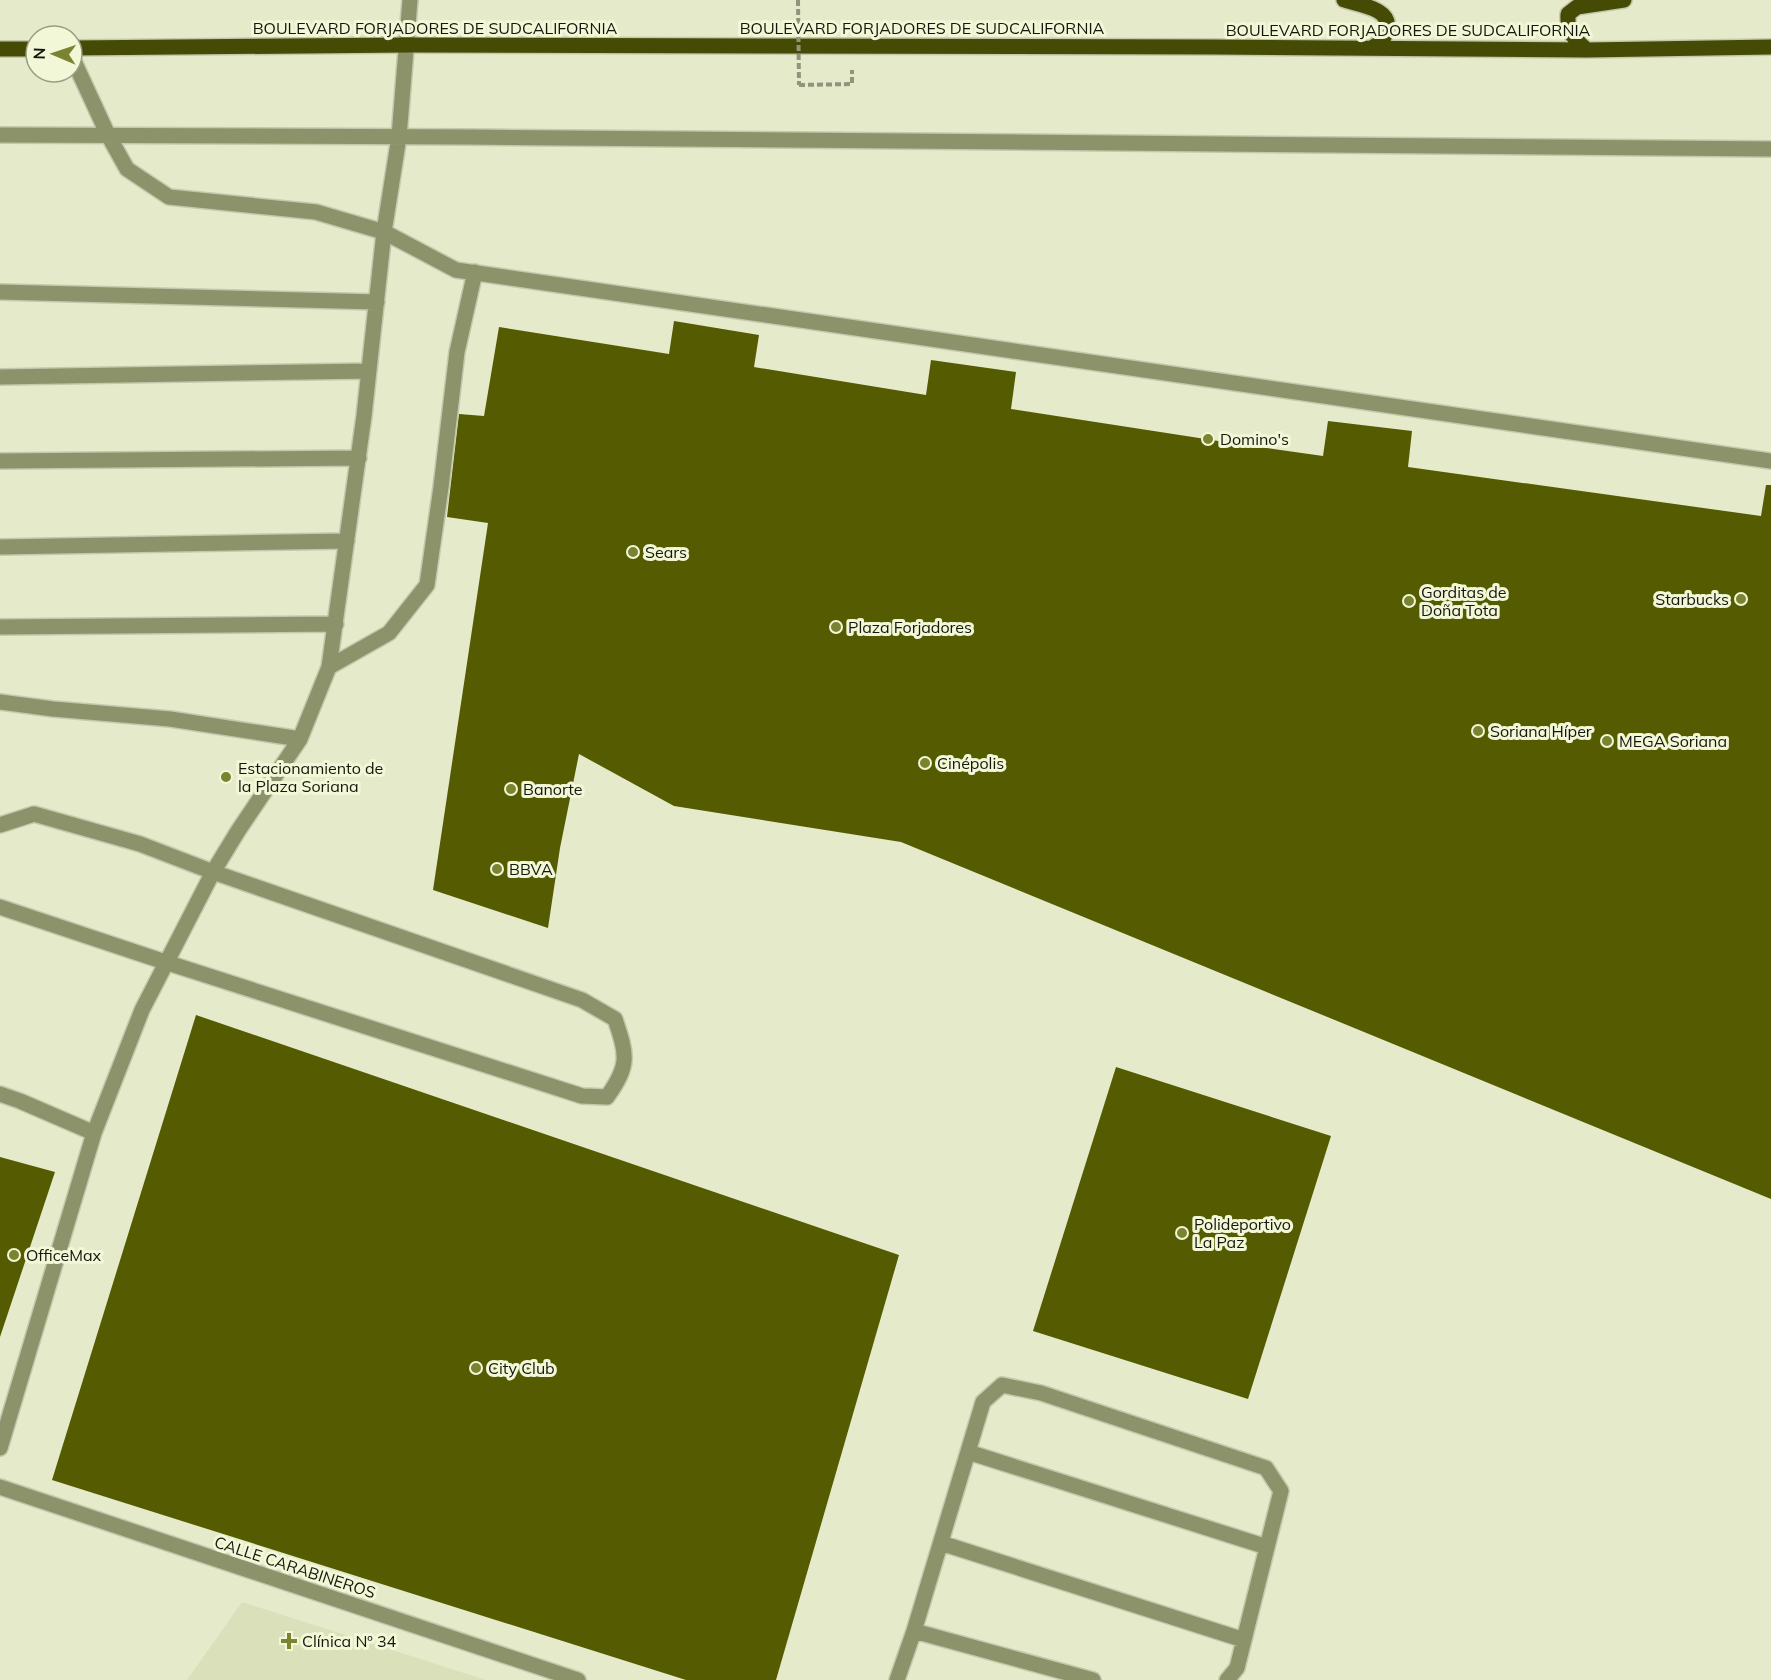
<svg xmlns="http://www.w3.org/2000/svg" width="1771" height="1680" font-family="Mulish,sans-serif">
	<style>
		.built { fill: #dae0b9 }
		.building { fill: #555b01 }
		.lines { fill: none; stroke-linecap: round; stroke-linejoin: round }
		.minor-casing { stroke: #c4c8ac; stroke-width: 18 }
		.major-casing { stroke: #c4c8ac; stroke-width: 18 }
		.path { stroke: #91947d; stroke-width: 4; stroke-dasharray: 6 3; stroke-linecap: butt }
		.minor { stroke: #8c926a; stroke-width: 15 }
		.major { stroke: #454b04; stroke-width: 15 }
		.path-bridge { stroke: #91947d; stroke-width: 4; stroke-dasharray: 6 3; stroke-linecap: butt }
		.poi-dot { fill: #7a832f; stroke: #f2f7d7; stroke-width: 2 }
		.labels { text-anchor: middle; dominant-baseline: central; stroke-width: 6; stroke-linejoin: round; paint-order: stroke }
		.street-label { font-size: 16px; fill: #16170c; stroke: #f2f7d7 }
		.poi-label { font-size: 16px; fill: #16170c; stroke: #f2f7d7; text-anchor: start }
	</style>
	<rect width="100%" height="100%" fill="#e5eaca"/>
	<path class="built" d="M242,1602L486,1680H187Z"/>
	<path class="building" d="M674,321L759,335L754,367L926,395L931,360L1016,372L1011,409L1225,442L1323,456L1328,421L1412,431L1408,467L1761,516L1766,485H1771V1199L901,842L674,806L579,754L560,848L548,928L433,890L488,523L447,517L459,414L484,416L499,327L669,354Z
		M196,1015L899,1255L776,1680H686L52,1480Z
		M1116,1067L1331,1136L1248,1399L1033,1331Z
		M0,1157L55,1172L0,1337Z"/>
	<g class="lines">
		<defs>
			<path id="minor" d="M72,57L108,135L127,169L169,197L316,212L384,232L456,270L1771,461
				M0,135L467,137L1771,149
				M0,292L377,302
				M0,377L369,371
				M0,461L359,458
				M0,547L347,541
				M0,627L336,624
				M329,667L389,633L427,585L441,487L457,352L475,272
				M0,702L53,709L170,719L300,739
				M0,825L34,814L140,844L213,872L582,1000L615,1019C627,1055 630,1065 607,1097L582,1096L165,962L0,907
				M0,1094L20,1101L94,1133
				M0,1448L94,1133L142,1010L213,872L238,831L300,739L329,667L364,416L384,232L399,137L410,0
				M968,1452L1267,1547
				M0,1487L578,1680
				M941,1543L1244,1640
				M914,1631L1093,1680
				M897,1680L914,1631L983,1402L1002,1385L1041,1393L1266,1468L1281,1491L1237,1668L1227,1680"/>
			<path id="major" d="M1344,0C1359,5 1392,8 1387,30C1384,40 1380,43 1372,48
				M72,48L408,45L1213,47L1587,50L1771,47
				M0,49H36
				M1587,50C1573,37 1567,34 1568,14L1577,7L1624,0"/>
		</defs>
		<use href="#minor" class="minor-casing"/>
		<use href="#major" class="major-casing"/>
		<path class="path" d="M799,85L852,84V70"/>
		<use href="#minor" class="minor"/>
		<use href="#major" class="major"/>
		<path class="path-bridge" d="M798,0L799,85"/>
	</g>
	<g class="poi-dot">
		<circle cx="1208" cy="439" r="6"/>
		<circle cx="633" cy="552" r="6"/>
		<circle cx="1741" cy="599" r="6"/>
		<circle cx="1409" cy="601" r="6"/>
		<circle cx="836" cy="627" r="6"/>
		<circle cx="1478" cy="731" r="6"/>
		<circle cx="1607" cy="741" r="6"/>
		<circle cx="925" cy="763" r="6"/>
		<circle cx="226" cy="777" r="6"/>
		<circle cx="511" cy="789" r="6"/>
		<circle cx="497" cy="869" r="6"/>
		<circle cx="1182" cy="1233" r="6"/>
		<circle cx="14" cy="1255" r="6"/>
		<circle cx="476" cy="1368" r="6"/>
		<path d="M286 1632h6v6h6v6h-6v6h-6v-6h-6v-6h6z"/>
	</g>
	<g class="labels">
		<g class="street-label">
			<text x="435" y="28">BOULEVARD FORJADORES DE SUDCALIFORNIA</text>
			<text x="922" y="28">BOULEVARD FORJADORES DE SUDCALIFORNIA</text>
			<text x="1408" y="30">BOULEVARD FORJADORES DE SUDCALIFORNIA</text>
			<text transform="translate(295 1567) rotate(18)">CALLE CARABINEROS</text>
		</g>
		<g class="poi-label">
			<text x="1220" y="439">Domino's</text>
			<text x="645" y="552">Sears</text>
			<text x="1421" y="592">Gorditas de<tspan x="1421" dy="18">Doña Tota</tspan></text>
			<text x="1729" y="599" text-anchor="end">Starbucks</text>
			<text x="848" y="627">Plaza Forjadores</text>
			<text x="1490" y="731">Soriana Híper</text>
			<text x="1619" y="741">MEGA Soriana</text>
			<text x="937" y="763">Cinépolis</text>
			<text x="238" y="768">Estacionamiento de<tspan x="238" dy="18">la Plaza Soriana</tspan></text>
			<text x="523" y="789">Banorte</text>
			<text x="509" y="869">BBVA</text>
			<text x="1194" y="1224">Polideportivo<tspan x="1194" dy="18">La Paz</tspan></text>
			<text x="26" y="1255">OfficeMax</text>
			<text x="488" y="1368">City Club</text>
			<text x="302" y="1641">Clínica Nº 34</text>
		</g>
	</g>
	<g transform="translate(54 54) rotate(272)"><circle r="28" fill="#f2f7d7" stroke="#9a9d86" stroke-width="1.5"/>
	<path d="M0-4.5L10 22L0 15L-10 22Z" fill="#7a832f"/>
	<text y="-9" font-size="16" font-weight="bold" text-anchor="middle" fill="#16170c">N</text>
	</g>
</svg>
